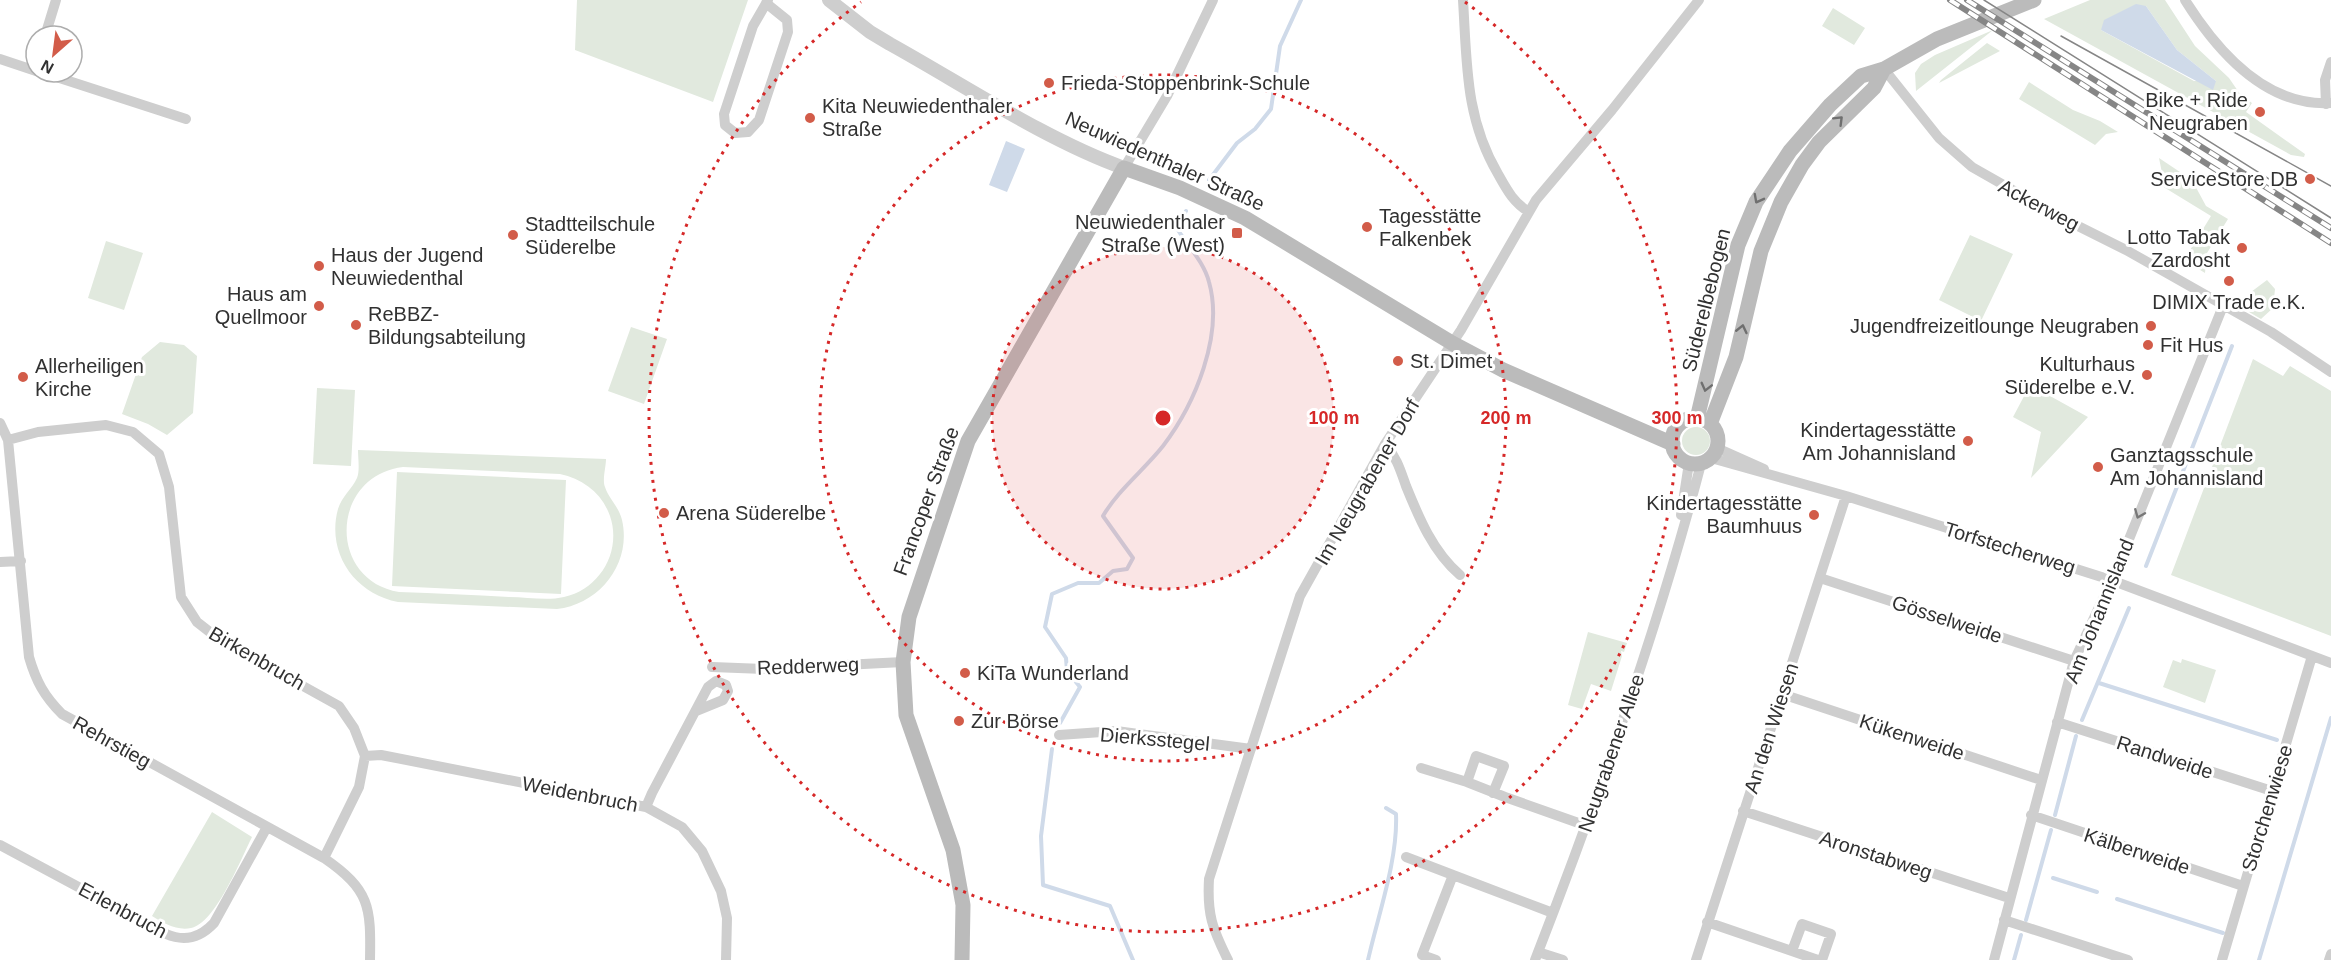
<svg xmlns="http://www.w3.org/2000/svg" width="2331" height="960" font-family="Helvetica,sans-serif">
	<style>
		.green { fill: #e1e9de; fill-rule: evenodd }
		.water { fill: #cfdae9 }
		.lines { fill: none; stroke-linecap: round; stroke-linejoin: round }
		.stream { stroke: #cfdae9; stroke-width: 4 }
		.minor { stroke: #cecece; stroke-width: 10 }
		.tertiary { stroke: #cecece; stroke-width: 14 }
		.secondary { stroke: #bbb; stroke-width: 15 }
		.tram { stroke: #868686; stroke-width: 1.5 }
		.rail-casing { stroke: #868686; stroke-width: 6 }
		.rail { stroke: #fff; stroke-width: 4; stroke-dasharray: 11; stroke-linecap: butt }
		.oneway { stroke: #6f6f6f }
		.oneway2 { stroke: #787878 }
		.ring { fill: none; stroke: #d62828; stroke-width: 3; stroke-dasharray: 3 6 }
		.poi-dot { fill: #d25c49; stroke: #fff; stroke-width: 2 }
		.labels { text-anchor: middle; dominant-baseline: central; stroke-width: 6; stroke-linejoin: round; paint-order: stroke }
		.poi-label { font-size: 20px; fill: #313131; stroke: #fff; text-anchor: start }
		.street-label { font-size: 20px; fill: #313131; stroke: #fff }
		.centre { fill: #d62828; stroke: #fff; stroke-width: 3 }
		.ring-label { font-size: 18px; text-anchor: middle; font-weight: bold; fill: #d62828; stroke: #fff; stroke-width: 6; stroke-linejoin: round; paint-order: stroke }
	</style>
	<rect width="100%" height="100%" fill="#fff"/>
	<path class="green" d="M577,0H748L713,102L575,50Z
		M2090,0H2165L2195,46L2229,78L2240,94L2252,103L2246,112L2305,154L2304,157L2291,155L2044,19ZM2146,6L2177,50L2216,81H2194L2101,30Z
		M1833,8L1865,28L1854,45L1822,26Z
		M1993,30L1916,91L1915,73L1921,64L1935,55Z
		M1987,43L2000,51L1939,83L1941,80Z
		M2029,82L2073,110L2100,121L2118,132L2106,134L2095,145L2019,99Z
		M2159,158L2192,180L2206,206L2228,219L2207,253L2205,273L2184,260L2211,216L2157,183L2162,173Z
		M1970,235L2013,254L1981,321L1939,300Z
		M106,241L143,253L124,310L88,298Z
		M2267,280L2275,289L2273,308L2261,319L2249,312L2251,292Z
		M631,327L667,339L644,404L608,391Z
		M160,342L184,345L197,356L193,413L167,435L148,424L122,414L142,357Z
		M2253,359L2283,376L2290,366L2331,391V636L2171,575Z
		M2030,385L2088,417L2031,478L2041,432L2013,417Z
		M317,388L355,390L351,466L313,464Z
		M1682 441a14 14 0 1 1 28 0a14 14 0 1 1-28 0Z
		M358,450L606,459C606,467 602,480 605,487C609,499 619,507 622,520C632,563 600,604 557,609L398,602C355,594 326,553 338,509C342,496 352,489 357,478C360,471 358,458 358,450ZM403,467L560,474C583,479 602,493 610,516C622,551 600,589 564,597C547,601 527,597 509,597C473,595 436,593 399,592C327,580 330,476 403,467Z
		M397,472L566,480L561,594L392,586Z
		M1588,632L1627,643L1624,652L1621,651L1622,656L1611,691L1591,684L1582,709L1568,705Z
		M2182,659L2216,670L2205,703L2163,687L2173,660L2181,663Z
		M212,812L252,837C241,859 215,924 191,928C177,931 163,923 152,916Z"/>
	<path class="water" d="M2136,4L2146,6L2177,50L2216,81L2213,90L2101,30L2104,20Z
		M1006,141L1025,149L1007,192L989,185Z"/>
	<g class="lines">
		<path class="stream" d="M1209,180L1237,143L1255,129L1271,109L1280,46L1301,0
			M2146,566L2232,346
			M2099,683L2277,740
			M2082,720L2129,608
			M1060,723L1080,687L1067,671L1066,658L1045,627L1052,594L1078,583H1099L1113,571L1127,569L1133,558L1103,516C1118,490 1144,470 1163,446C1195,404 1224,335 1209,282C1204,262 1187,245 1176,227L1186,211
			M1052,749L1041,836L1043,885L1110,906L1133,960
			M2055,815L2076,736
			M2053,878L2097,892
			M2117,899L2223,933
			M2026,920L2051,830
			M1368,960C1378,915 1398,860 1396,814L1386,808
			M2014,960L2021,935
			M2259,960L2331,718"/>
		<path class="minor" d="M1463,0C1467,63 1465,118 1498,174C1507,190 1513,202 1529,212
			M2185,0C2217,51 2265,107 2331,103
			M766,3L787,20L788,32L759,120L748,132L735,133L725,125L724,114L753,26L768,0
			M45,36L56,0
			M0,59L36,71
			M1884,69L1939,138L1972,167L2058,216L2126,250L2271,332L2331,372
			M41,72L186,119
			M2326,104L2325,80L2331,62
			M1124,168L1167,96L1213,0
			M0,423L8,440L29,657C36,681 44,696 62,714L324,858C370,890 371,906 370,960
			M8,440L38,432L106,425L133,432L159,454L169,487L181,597L197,622L220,640L339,706L354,728L365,756L359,787L324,858
			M1385,444C1397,458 1400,469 1406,486C1419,518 1433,552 1460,575
			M1717,448L1764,469
			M1711,458L1846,496L2111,580L2331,663
			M1681,515L1689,463
			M0,562L21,561
			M1820,578L2074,661
			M712,667L764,669L903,662
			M1782,694L2041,780
			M2057,722L2272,791
			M1059,735L1116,731L1251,749
			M365,756L381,755L646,807L682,827L702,851L721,891L727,918L726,960
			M1421,768L1467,782
			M1493,793L1504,766L1476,756L1467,782L1505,797L1587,826
			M646,807L652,793L708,687L716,681L726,685L728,691L723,700L696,711
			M1743,811L2009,898
			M2031,815L2243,886
			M0,845L166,934C185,942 200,938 214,923L267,827
			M1406,857L1453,875
			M2004,920L2128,960
			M1707,922L1818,960
			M1792,951L1802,924L1831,934L1822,960
			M1538,952L1563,960
			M1228,960C1212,928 1207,914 1209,879L1300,596L1385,444L1461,330L1536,200L1612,110L1699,0
			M1436,960L1422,955L1453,875L1553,913
			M1535,960C1598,798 1657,632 1701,464
			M1696,960L1846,496
			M1994,960L2074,661L2119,564L2223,306
			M2222,960L2312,656
			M2329,960L2331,954"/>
		<path class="tertiary" d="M829,0L870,32L890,44C964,85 1046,140 1124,168"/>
		<path class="secondary" d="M1672 441a23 23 0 1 1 46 0a23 23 0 1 1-46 0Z
			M1697,419L1738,245L1756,202L1790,151L1830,105L1861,76L1884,69L1937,39L2034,0
			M1710,424L1736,357L1761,251L1781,202L1802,165L1819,142L1874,88L1884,69
			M962,960L963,905L953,850L906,715L903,662L909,617L968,441L1124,168L1180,188L1245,218L1452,343L1503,370L1673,444"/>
		<path class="tram" d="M1984,0L2331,218
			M2061,36L2331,186"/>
		<defs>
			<path id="rail" d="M1950,0L2331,243
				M1967,0L2331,228"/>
		</defs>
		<use href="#rail" class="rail-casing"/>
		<use href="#rail" class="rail"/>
	</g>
	<defs><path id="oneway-chevron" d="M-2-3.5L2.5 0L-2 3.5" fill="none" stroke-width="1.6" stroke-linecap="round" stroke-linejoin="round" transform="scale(1.5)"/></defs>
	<g class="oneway">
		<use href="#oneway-chevron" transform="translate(1839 120) rotate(-45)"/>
		<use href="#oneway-chevron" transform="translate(1758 199) rotate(118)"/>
		<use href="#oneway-chevron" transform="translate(1742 329) rotate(-77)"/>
		<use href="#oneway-chevron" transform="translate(1706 387) rotate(104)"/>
	</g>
	<use class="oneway2" href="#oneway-chevron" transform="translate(2139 514) rotate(112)"/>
	<circle cx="1163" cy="418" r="171" fill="#d62828" fill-opacity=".12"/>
	<g class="ring">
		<circle cx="1163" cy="418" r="171"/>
		<circle cx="1163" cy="418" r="343"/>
		<path d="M1465 2A514 514 0 1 1 861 2"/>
	</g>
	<g class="poi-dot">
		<circle cx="1049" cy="83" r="6"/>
		<circle cx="2260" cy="112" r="6"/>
		<circle cx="810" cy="118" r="6"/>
		<circle cx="2310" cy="179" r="6"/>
		<circle cx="1367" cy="227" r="6"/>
		<rect x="1231" y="227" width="12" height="12" rx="3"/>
		<circle cx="513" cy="235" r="6"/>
		<circle cx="2242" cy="248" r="6"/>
		<circle cx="319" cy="266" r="6"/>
		<circle cx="2229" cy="281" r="6"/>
		<circle cx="319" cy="306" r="6"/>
		<circle cx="356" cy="325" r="6"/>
		<circle cx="2151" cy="326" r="6"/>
		<circle cx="2148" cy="345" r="6"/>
		<circle cx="1398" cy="361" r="6"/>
		<circle cx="2147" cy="375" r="6"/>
		<circle cx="23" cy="377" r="6"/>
		<circle cx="1968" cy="441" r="6"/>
		<circle cx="2098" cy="467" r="6"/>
		<circle cx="664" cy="513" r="6"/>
		<circle cx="1814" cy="515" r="6"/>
		<circle cx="965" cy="673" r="6"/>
		<circle cx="959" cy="721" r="6"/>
	</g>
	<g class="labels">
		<g class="poi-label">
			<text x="1061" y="83">Frieda-Stoppenbrink-Schule</text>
			<text x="2248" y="100" text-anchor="end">Bike + Ride<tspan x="2248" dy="23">Neugraben</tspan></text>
			<text x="822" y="106">Kita Neuwiedenthaler<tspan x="822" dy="23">Straße</tspan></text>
			<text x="2298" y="179" text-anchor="end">ServiceStore DB</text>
			<text x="1379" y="216">Tagesstätte<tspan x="1379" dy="23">Falkenbek</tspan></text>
			<text x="1225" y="222" text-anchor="end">Neuwiedenthaler<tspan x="1225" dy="23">Straße (West)</tspan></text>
			<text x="525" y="224">Stadtteilschule<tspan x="525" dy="23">Süderelbe</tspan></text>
			<text x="2230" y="237" text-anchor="end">Lotto Tabak<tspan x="2230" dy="23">Zardosht</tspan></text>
			<text x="331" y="255">Haus der Jugend<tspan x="331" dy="23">Neuwiedenthal</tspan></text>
			<text x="307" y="294" text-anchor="end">Haus am<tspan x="307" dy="23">Quellmoor</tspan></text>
			<text x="2229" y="302" text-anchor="middle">DIMIX Trade e.K.</text>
			<text x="368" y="314">ReBBZ-<tspan x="368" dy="23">Bildungsabteilung</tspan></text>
			<text x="2139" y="326" text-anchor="end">Jugendfreizeitlounge Neugraben</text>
			<text x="2160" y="345">Fit Hus</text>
			<text x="1410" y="361">St. Dimet</text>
			<text x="2135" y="364" text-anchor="end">Kulturhaus<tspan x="2135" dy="23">Süderelbe e.V.</tspan></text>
			<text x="35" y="366">Allerheiligen<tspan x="35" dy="23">Kirche</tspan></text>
			<text x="1956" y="430" text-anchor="end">Kindertagesstätte<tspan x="1956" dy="23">Am Johannisland</tspan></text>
			<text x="2110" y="455">Ganztagsschule<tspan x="2110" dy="23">Am Johannisland</tspan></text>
			<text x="1802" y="503" text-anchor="end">Kindertagesstätte<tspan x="1802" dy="23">Baumhuus</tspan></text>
			<text x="676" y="513">Arena Süderelbe</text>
			<text x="977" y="673">KiTa Wunderland</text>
			<text x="971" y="721">Zur Börse</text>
		</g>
		<g class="street-label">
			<text transform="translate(1165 161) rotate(24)">Neuwiedenthaler Straße</text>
			<text transform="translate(2039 205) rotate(28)">Ackerweg</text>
			<text transform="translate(1706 300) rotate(-76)">Süderelbebogen</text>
			<text transform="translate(1367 482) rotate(-60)">Im Neugrabener Dorf</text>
			<text transform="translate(926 501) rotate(-70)">Francoper Straße</text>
			<text transform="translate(2010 548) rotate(17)">Torfstecherweg</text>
			<text transform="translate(2099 611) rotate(-68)">Am Johannisland</text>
			<text transform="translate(1947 619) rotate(18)">Gösselweide</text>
			<text transform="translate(257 658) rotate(30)">Birkenbruch</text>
			<text transform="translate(808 666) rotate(-2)">Redderweg</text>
			<text transform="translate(1771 728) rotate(-72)">An den Wiesen</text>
			<text transform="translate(1912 737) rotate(18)">Kükenweide</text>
			<text transform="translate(1155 739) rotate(5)">Dierksstegel</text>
			<text transform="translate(112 742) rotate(29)">Rehrstieg</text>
			<text transform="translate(1611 753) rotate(-71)">Neugrabener Allee</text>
			<text transform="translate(2165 757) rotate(18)">Randweide</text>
			<text transform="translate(580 794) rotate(11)">Weidenbruch</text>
			<text transform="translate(2267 808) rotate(-73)">Storchenwiese</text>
			<text transform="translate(2137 851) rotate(18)">Kälberweide</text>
			<text transform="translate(1876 855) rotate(18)">Aronstabweg</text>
			<text transform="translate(123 910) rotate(28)">Erlenbruch</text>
		</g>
	</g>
	<circle cx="1163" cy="418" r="9" class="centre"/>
	<g class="ring-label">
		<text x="1334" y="424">100 m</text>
		<text x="1506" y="424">200 m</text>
		<text x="1677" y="424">300 m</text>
	</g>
	<g transform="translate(54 54) rotate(208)"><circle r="28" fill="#ffffff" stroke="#adadad" stroke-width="1.5"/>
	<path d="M0-4.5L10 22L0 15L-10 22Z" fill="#d25c49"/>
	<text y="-9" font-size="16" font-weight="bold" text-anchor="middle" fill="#313131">N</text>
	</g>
</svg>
